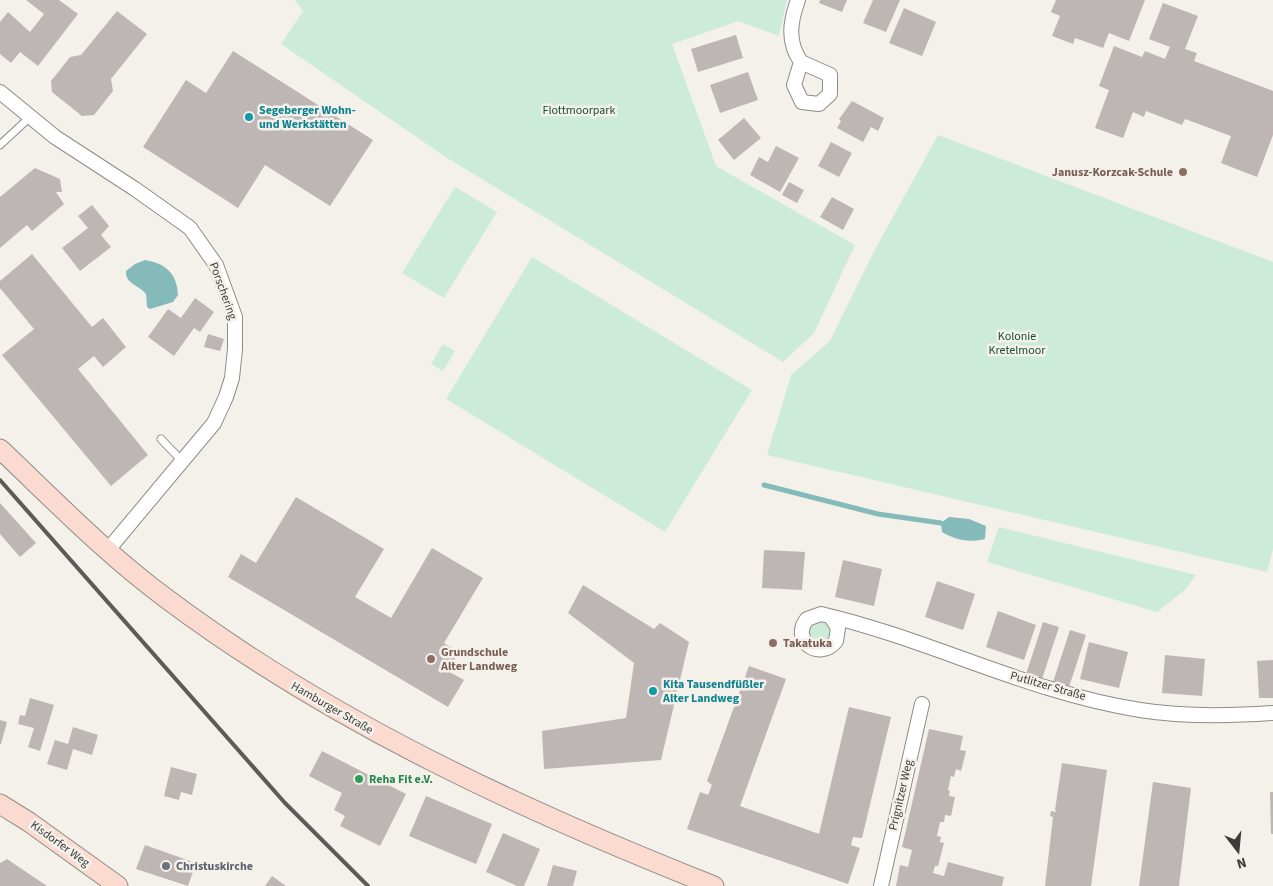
<svg xmlns="http://www.w3.org/2000/svg" width="1273" height="886" font-family="'Source Sans 3',sans-serif">
	<style>
		.green { fill: #ccebdb }
		.water { fill: #85baba }
		.lines { fill: none; stroke-linecap: round; stroke-linejoin: round }
		.stream { stroke: #85baba; stroke-width: 5 }
		.building { fill: #beb6b5 }
		.lane-casing { stroke: #8f8b86; stroke-width: 9 }
		.street-casing { stroke: #8f8b86; stroke-width: 16 }
		.secondary-casing { stroke: #8f8b86; stroke-width: 21 }
		.lane { stroke: #fff; stroke-width: 7 }
		.street { stroke: #fff; stroke-width: 14 }
		.secondary { stroke: #fbdbd0; stroke-width: 19 }
		.rail { stroke: #5d5b59; stroke-width: 4 }
		.culture-dot { fill: #0f9aa8; stroke: #f4f0ea; stroke-width: 2 }
		.education-dot { fill: #8d6e63; stroke: #f4f0ea; stroke-width: 2 }
		.leisure-dot { fill: #2e9e5b; stroke: #f4f0ea; stroke-width: 2 }
		.worship-dot { fill: #6b7280; stroke: #f4f0ea; stroke-width: 2 }
		.labels { text-anchor: middle; dominant-baseline: central; stroke-width: 5; stroke-linejoin: round; paint-order: stroke }
		.culture-label { font-size: 12px; font-weight: bold; fill: #0d838f; stroke: #f4f0ea; text-anchor: start }
		.park-label { font-size: 12px; fill: #154c37; stroke: #f4f0ea }
		.education-label { font-size: 12px; font-weight: bold; fill: #785e54; stroke: #f4f0ea; text-anchor: start }
		.street-label { font-size: 12px; fill: #3d3c3a; stroke: #f4f0ea }
		.leisure-label { font-size: 12px; font-weight: bold; fill: #27864d; stroke: #f4f0ea; text-anchor: start }
		.worship-label { font-size: 12px; font-weight: bold; fill: #5b616d; stroke: #f4f0ea; text-anchor: start }
	</style>
	<rect width="100%" height="100%" fill="#f4f0ea"/>
	<path class="green" d="M295,0H787L779,36L739,21L672,44L716,166L855,245L814,333L783,362L447,158L281,44L303,11Z
		M938,135L1273,262V549L1267,572L767,455L791,375L830,341L872,255Z
		M455,187L497,212L444,298L402,273Z
		M532,257L752,390L665,532L446,399Z
		M443,344L455,351L443,371L431,364Z
		M999,527L1196,575L1185,590L1157,612L987,562Z
		M820,615L838,628L821,651L801,628Z"/>
	<path class="water" d="M145,260C165,263 177,273 178,295L173,302L150,309L147,307L146,294C139,285 125,284 126,271L135,264Z
		M949,517L969,519L986,526L985,539C969,543 956,540 942,532L941,523Z"/>
	<g class="lines">
		<path class="stream" d="M764,485L878,514L941,523"/>
	</g>
	<path class="building" d="M26,0H59L78,14L38,66L20,52L11,63L0,54V22L8,12L30,32L44,14Z
		M820,0H847L842,12L819,3Z
		M873,0H900L886,32L863,23Z
		M1056,0H1145L1129,41L1109,33L1103,48L1075,38L1073,44L1052,36L1060,16L1051,12Z
		M1163,3L1198,16L1185,49L1197,53L1194,61L1273,91V135L1257,177L1221,163L1231,136L1185,119L1182,125L1146,111L1144,117L1133,112L1123,138L1095,128L1109,90L1099,86L1114,46L1142,57L1145,51L1165,59L1170,47L1149,39Z
		M904,8L936,22L922,56L889,43Z
		M117,11L147,34L111,79L113,91L94,115L82,116L52,92L51,81L70,57L81,55Z
		M736,35L743,58L698,72L691,49Z
		M233,51L373,140L330,206L265,165L238,208L143,147L186,80L206,93Z
		M748,72L758,100L720,113L710,85Z
		M852,101L884,118L878,131L871,127L863,142L837,128L841,121L839,119Z
		M744,118L761,138L734,160L718,140Z
		M831,142L852,153L839,177L818,166Z
		M776,146L799,158L780,192L750,175L759,157L768,162Z
		M35,168L60,179L62,192H56L64,204L32,231L27,225L0,248V197Z
		M789,182L804,190L797,203L782,195Z
		M832,197L854,209L843,230L820,217Z
		M92,205L109,226L101,235L111,247L80,271L62,248L88,228L78,216Z
		M32,254L92,327L103,318L126,347L103,367L94,356L78,369L148,455L111,486L2,355L34,329L0,288V281Z
		M195,298L214,312L200,332L194,328L174,356L148,337L168,309L181,318Z
		M208,334L224,339L220,351L204,347Z
		M296,497L384,549L355,597L391,618L432,548L483,578L444,643L459,652L448,671L464,680L448,707L228,577L241,554L256,563Z
		M0,503L36,543L20,557L0,534Z
		M764,550L805,552L802,590L762,588Z
		M843,560L882,569L874,606L835,597Z
		M937,581L975,594L963,630L925,617Z
		M583,585L654,629L660,623L689,642L661,760L544,769L542,731L626,718L634,663L568,613Z
		M998,611L1036,625L1024,660L986,647Z
		M1043,622L1059,627L1042,679L1026,674Z
		M1070,630L1086,635L1069,687L1053,682Z
		M1089,642L1128,652L1119,688L1080,679Z
		M1165,655L1205,659L1202,696L1162,693Z
		M1273,660V698H1259L1257,661Z
		M749,666L786,679L740,806L819,834L849,707L891,717L862,838L853,837L851,845L860,848L848,884L687,829L700,792L708,795L712,785L707,781Z
		M30,698L54,705L40,751L28,747L34,728L18,724L20,715L25,716Z
		M0,720L7,722L1,744H0Z
		M73,727L98,735L92,755L73,749L67,770L47,764L55,740L68,744Z
		M929,729L963,736L960,750L966,751L961,771L956,769L954,777L951,776L948,790L950,791L949,796L955,797L951,816L945,815L944,822H940L937,836L941,837L940,842L944,843L938,866H935L933,873L944,876L948,862L1004,877L1002,886H896L900,865L908,867L912,850L902,847Z
		M322,751L406,794L380,846L340,826L345,816L334,810L342,793L309,776Z
		M1062,763L1107,770L1091,886H1045L1053,817L1050,816L1051,811L1057,812L1055,810Z
		M171,767L197,774L192,795L181,792L179,800L164,796Z
		M1153,782L1191,788L1179,886H1139Z
		M1270,792H1273V834H1271Z
		M426,796L492,824L476,864L409,836Z
		M503,833L540,849L524,886H517L486,872Z
		M145,845L196,863L188,886L136,869Z
		M7,859L47,886H0V863Z
		M553,865L577,871L573,886H547Z
		M272,876L286,886H265Z"/>
	<g class="lines">
		<defs>
			<path id="lane" d="M0,145L29,118
				M161,439L183,462"/>
			<path id="street" d="M798,0C790,22 787,42 801,62L794,85L802,102L819,104L830,94V75L801,62
				M0,92L55,137L135,189L190,228L216,265L235,317V349L232,378L226,397L214,423L107,551
				M831,617L838,628L836,641C819,662 790,640 807,619L821,614C929,639 1030,693 1140,710C1184,717 1229,716 1273,713
				M881,886L922,704"/>
			<path id="secondary" d="M0,449C54,500 107,555 167,599C333,723 522,810 714,886
				M0,804L29,822L118,886"/>
		</defs>
		<use href="#lane" class="lane-casing"/>
		<use href="#street" class="street-casing"/>
		<use href="#secondary" class="secondary-casing"/>
		<use href="#lane" class="lane"/>
		<use href="#street" class="street"/>
		<use href="#secondary" class="secondary"/>
		<path class="rail" d="M0,480L285,803L368,886"/>
	</g>
	<g class="culture-dot">
		<circle cx="249" cy="117" r="5"/>
		<circle cx="653" cy="691" r="5"/>
	</g>
	<g class="education-dot">
		<circle cx="1183" cy="172" r="5"/>
		<circle cx="773" cy="643" r="5"/>
		<circle cx="431" cy="659" r="5"/>
	</g>
	<circle class="leisure-dot" cx="359" cy="779" r="5"/>
	<circle class="worship-dot" cx="166" cy="866" r="5"/>
	<g class="labels">
		<g class="culture-label">
			<text x="259" y="110">Segeberger Wohn-<tspan x="259" dy="14">und Werkstätten</tspan></text>
			<text x="663" y="684">Kita Tausendfüßler<tspan x="663" dy="14">Alter Landweg</tspan></text>
		</g>
		<g class="park-label">
			<text x="579" y="110">Flottmoorpark</text>
			<text x="1017" y="336">Kolonie<tspan x="1017" dy="14">Kretelmoor</tspan></text>
		</g>
		<g class="education-label">
			<text x="1173" y="172" text-anchor="end">Janusz-Korzcak-Schule</text>
			<text x="783" y="643">Takatuka</text>
			<text x="441" y="652">Grundschule<tspan x="441" dy="14">Alter Landweg</tspan></text>
		</g>
		<g class="street-label">
			<text transform="translate(223 291) rotate(70)">Porschering</text>
			<text transform="translate(1048 686) rotate(16)">Putlitzer Straße</text>
			<text transform="translate(332 708) rotate(30)">Hamburger Straße</text>
			<text transform="translate(901 795) rotate(-77)">Prignitzer Weg</text>
			<text transform="translate(60 844) rotate(36)">Kisdorfer Weg</text>
		</g>
		<g class="leisure-label">
			<text x="369" y="779">Reha Fit e.V.</text>
		</g>
		<g class="worship-label">
			<text x="176" y="866">Christuskirche</text>
		</g>
	</g>
	<g transform="translate(1238 851) rotate(164)" stroke="#f4f0ea" stroke-width="4" paint-order="stroke">
	<path d="M0-4L9 19L0 12L-9 19Z" fill="#3d3c3a"/>
	<text y="-8" font-size="14" font-weight="bold" text-anchor="middle" fill="#3d3c3a">N</text>
	</g>
</svg>
